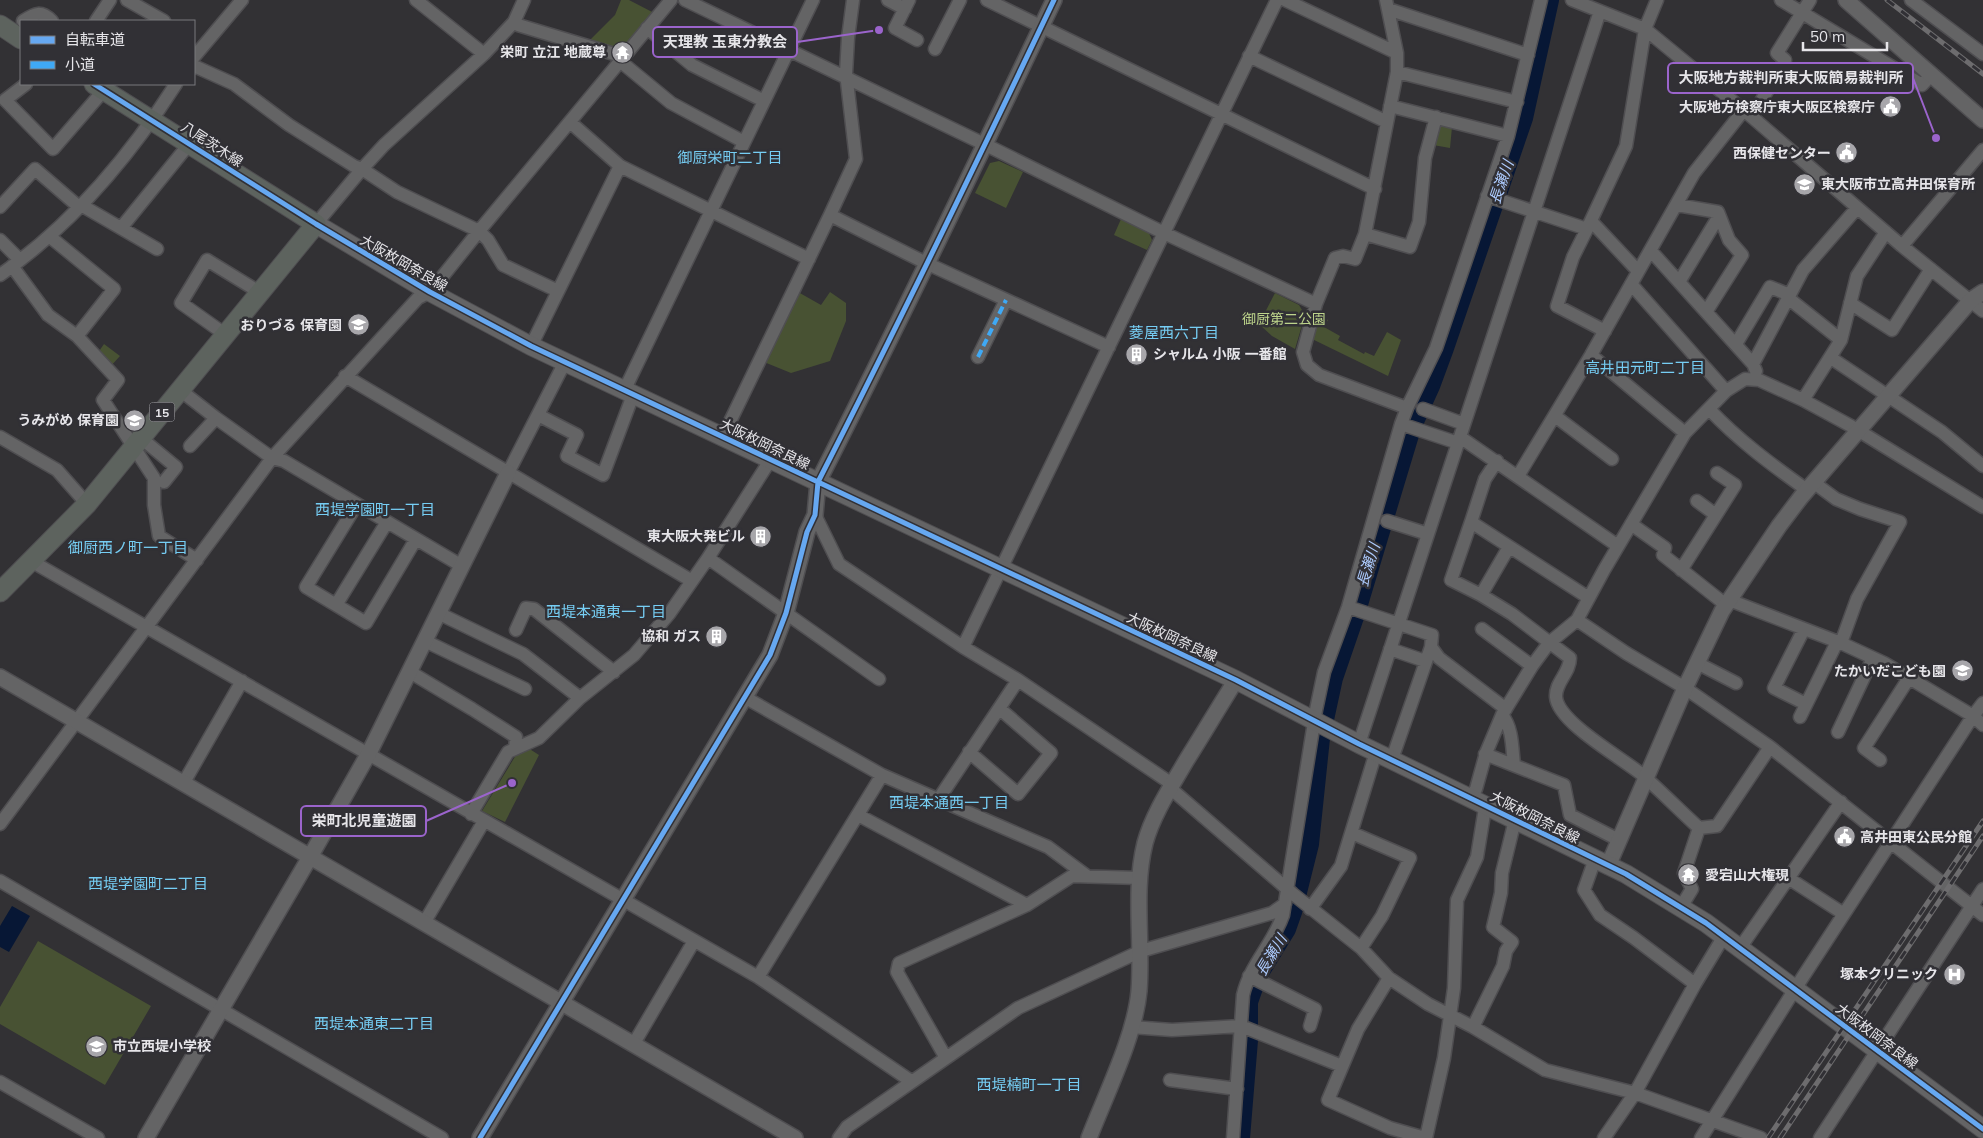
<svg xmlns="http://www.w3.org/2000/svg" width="1983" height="1138" font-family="Mulish,'Noto Sans JP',sans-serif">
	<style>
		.green { fill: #485233 }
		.water { fill: #071735 }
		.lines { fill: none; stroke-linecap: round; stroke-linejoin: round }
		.river { stroke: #071735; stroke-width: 20 }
		.minor-casing { stroke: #4f4e51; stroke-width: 15 }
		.tertiary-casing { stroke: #4f4e51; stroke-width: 18 }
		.secondary-casing { stroke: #4f4e51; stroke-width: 20 }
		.primary-casing { stroke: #4f4e51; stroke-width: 21 }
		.minor { stroke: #646465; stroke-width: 12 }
		.tertiary { stroke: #646465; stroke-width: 15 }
		.secondary { stroke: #646465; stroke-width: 18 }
		.primary { stroke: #5d635e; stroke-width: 19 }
		.rail-casing { stroke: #6d6c6e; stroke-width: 5 }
		.rail { stroke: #313035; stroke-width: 3; stroke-dasharray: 9; stroke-linecap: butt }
		.quiet { stroke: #3fa9f5; stroke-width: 4; stroke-dasharray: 8 4; stroke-linecap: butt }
		.cycleway-casing { stroke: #313035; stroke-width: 8 }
		.cycleway { stroke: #66a8f1; stroke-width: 5 }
		.labels { text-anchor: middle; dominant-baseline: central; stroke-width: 5; stroke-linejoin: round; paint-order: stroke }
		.shield { fill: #313035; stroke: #b0afb3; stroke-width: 1 }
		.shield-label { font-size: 12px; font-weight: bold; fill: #e6e5e9 }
		.poi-label { font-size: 14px; font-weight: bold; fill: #e6e5e9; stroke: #313035; text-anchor: end }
		.street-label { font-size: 14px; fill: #e6e5e9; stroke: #313035 }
		.park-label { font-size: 14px; fill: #bdd48b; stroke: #313035 }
		.neighbourhood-label { font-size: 15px; fill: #76cef4; stroke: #313035 }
		.water-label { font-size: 15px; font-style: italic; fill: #adcbfe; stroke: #313035 }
		.leader { fill: none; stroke: #9b64cc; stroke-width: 2 }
		.callout-dot { fill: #9b64cc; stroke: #313035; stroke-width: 2 }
		.callout { fill: #313035; stroke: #9b64cc; stroke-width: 2 }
		.callout-label { font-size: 15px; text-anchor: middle; font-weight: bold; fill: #e6e5e9 }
	</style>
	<rect width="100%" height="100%" fill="#323134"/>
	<path class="green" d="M621,0H629L656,14L622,54L587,43L615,15Z
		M1442,125L1452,127L1450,148L1433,145L1440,126Z
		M999,161L1023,172L1006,208L975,193L990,163Z
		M1121,219L1149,233L1152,240L1147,250L1114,235Z
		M798,292L821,305L830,292L846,303V321L830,361L791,373L764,362Z
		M1275,293L1299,305L1305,315L1295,349L1272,336L1259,324Z
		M1319,315L1328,320L1324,327L1340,336L1338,340L1364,354L1365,352L1374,356L1387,332L1401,340L1388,376L1310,338Z
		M104,344L120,356L110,367L97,354Z
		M528,748L539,755L505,822L482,811L516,755Z
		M38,941L151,1006L105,1085L0,1024V1007Z"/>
	<path class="water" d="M12,906L30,916L9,952L0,947V926Z"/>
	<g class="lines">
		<path class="river" d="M1240,1138L1248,1040V1002L1257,976L1286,929L1292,912L1309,844L1320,738L1333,678L1355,614L1411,428L1430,386L1444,348L1523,118L1549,0"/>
		<defs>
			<path id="minor" d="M127,0L164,21
				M416,0L484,54
				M685,0L984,144L1164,233L1316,304
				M888,0L905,9
				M909,0L895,28L917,40
				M987,0L1375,189
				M1285,0L1397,53
				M1386,0L1397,53V72L1365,234L1355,259L1343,256L1335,258L1316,304L1303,352L1307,365L1319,375L1407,408
				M1572,0L1645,29L1752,117L1902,246L1983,311
				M1781,0L1922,85L1931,75
				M1911,0L1983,54
				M1388,9L1528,55
				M23,21C35,13 41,10 52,21
				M96,21L110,0
				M514,22L518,25L624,57
				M647,28L692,65L764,101
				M935,49L960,0
				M1249,56L1387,122
				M194,57L242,0
				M620,61L671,103L744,142
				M194,66L234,84L289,125L354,166L362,169L397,192L479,231L488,240L503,265L558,291
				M1397,72L1517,102
				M26,84L5,100L53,149L104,90
				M1390,106L1508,136
				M1752,117L1785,60L1777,53L1810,0
				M570,122L620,166L809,259
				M1487,196L1587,229L1626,146L1645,29L1657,0
				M81,205L157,249
				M1677,205L1718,212L1729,240L1742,255L1706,312
				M0,207L35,169L79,207
				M830,215L928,264L1109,347
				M1591,221L1638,271
				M316,224L362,169L384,145L484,54L514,22L524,0
				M121,228L190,143
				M1587,229L1573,257L1557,306L1605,331
				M1365,234L1410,247L1419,222L1425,158L1436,117
				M49,236L114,289L77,336
				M0,240L20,260
				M1902,246L1983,150
				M1651,251L1753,364L1756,371
				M12,266L48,315L77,336L118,380L103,400L154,478V505L159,536L197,560
				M0,275C72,225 129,157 176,84
				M1679,282L1719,216
				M1631,284L1726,391
				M1788,298L1841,340
				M1850,303L1892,330L1931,269
				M226,335L181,303L207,260L261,293
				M1736,344L1770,287L1790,295
				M531,346L620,166
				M1591,355L1685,433
				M978,357L1006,300
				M1831,358L1942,432L1983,466
				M1753,364L1803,270L1857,208
				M345,376L692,581L708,558L879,679
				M180,390L216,418L272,458L284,461L462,566
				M624,391L813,0
				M1803,400L1841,340L1857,276L1886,232
				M1423,409L1464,424
				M1709,409C1738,440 1772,465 1807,490
				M538,415L577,435L567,456L603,475L633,395
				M1555,416L1612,459
				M1401,424L1458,443
				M723,436L830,215L856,159L846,73L848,38L853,0
				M0,437L57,470L87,504
				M1460,437L1618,546
				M141,438L176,467L164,482
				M190,446L216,418
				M508,473L565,362
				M1518,476L1591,355L1694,173L1743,111
				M1813,482L1836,499L1860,509L1900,522L1857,599L1841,643
				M1697,501L1716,515
				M357,504L306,587L366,623L416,539
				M815,515L839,564L963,647L1018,680L1172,784
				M1387,521L1428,534
				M1471,522L1485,479L1497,461
				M1631,524L1665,548L1663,555L1726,605
				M708,558L771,459
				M31,561L758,977L911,1081
				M1681,570L1735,485L1717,473
				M1481,595L1509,547
				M1589,598L1471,522L1451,580L1481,595L1512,614L1570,658C1570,673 1555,682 1556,697C1558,722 1620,757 1640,773C1660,790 1679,810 1699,828L1717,826L1770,747
				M1729,600L1841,643L1884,663L1973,716L1983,725
				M336,605L387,522
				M1348,607L1432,635L1431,647L1439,658L1506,709
				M438,613L523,654L580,698
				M1577,620L1626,653L1685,688L1770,747L1983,915
				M1482,629L1532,666
				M1804,629L1774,688L1806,704
				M516,630L526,608L534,609L614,672
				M425,641L525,689
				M963,647L1277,0
				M1390,649L1425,661
				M1697,663L1736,683
				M410,672L472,709L516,737L515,749
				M746,698L882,775L1048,847L1087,876
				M1502,715C1513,728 1512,749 1514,765
				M1800,717L1837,642
				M1838,732L1873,658
				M1359,744L1600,11
				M969,752L1018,794L1051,753L1000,709
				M1485,754L1564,785L1570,815L1619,840
				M1392,759L1431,647
				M1880,760L1864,748L1909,678
				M183,784L242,681
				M1170,788L1293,894L1361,948L1389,978L1428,1004L1473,1027L1545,1070L1635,1093L1761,1138
				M1471,797L1476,789L1486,753L1502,715L1532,666L1549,643L1577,620L1604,570L1685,433L1726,391L1745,379L1759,380L1803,400L1851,426L1983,507
				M938,800L1018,680
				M471,814L508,752L539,738L580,698L634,655L669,614L692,581
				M858,815L1027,905
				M0,824L272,458L418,298L430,292L479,231L671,0
				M1352,833L1410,858L1382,916L1361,948
				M1595,859L1584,890L1600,915L1634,938L1695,984
				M1788,878L1844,914
				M0,881L442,1138
				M1681,907L1692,889L1684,873L1699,828
				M1310,909L1341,866L1376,752
				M424,923L484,821
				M1740,948L1841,802
				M1249,976L1315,1009L1310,1026
				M758,977L882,775
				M1389,978L1358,1029L1328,1100L1390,1128L1425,1138
				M1131,1027L1172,1030L1241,1026L1342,1066
				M1473,1027L1503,966L1506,951L1512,942L1493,927L1501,893L1502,873L1515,820
				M633,1045L694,941
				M946,1058L897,972L899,963L1027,905L1072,876L1139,878
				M1170,1080L1237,1089
				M0,1082L98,1138
				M839,1138L847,1127L1018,1008L1141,951L1272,913L1285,904
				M1233,1138L1243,995C1250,965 1273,944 1283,915L1316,710L1324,672L1348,607L1401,424L1407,408L1436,348L1508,136L1541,0
				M1426,1138L1444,1058L1454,988L1457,900L1477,857L1484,814L1488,806
				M1604,1138L1635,1093L1695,984L1724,936
				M1701,1138L1795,989L1973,716L1983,703
				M1820,1138L1983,889"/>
			<path id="tertiary" d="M1846,0L1983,120
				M0,677L795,1138
				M1608,866L1685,688L1722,611L1779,526L1801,497L1971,300L1983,292
				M146,1138L310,857L369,753L508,473
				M480,1138L770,655L786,613L807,532L815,515L818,482C899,323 977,162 1054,0
				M1089,1138C1106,1094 1135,1036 1139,991C1143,942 1133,891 1145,843C1153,814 1171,787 1186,761C1203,734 1219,707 1236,680"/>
			<path id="secondary" d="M316,224L430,292L531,346L1236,680L1359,744L1626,874L1706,923L1983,1129"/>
			<path id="primary" d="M0,25L21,39
				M0,592L87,504L316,224L94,84"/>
		</defs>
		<use href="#minor" class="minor-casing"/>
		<use href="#tertiary" class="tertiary-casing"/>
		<use href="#secondary" class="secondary-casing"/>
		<use href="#primary" class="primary-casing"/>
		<use href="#minor" class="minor"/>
		<use href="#tertiary" class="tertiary"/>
		<use href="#secondary" class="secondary"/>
		<use href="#primary" class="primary"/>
		<defs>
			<path id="rail" d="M1887,0L1983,74
				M1768,1138L1983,821
				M1780,1138L1983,836"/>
		</defs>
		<use href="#rail" class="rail-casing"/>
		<use href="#rail" class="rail"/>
		<path class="quiet" d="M978,357L1006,300"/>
		<defs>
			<path id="cycleway" d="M94,84L316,224L430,292L531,346L1236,680L1359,744L1626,874L1706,923L1983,1129
				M480,1138L770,655L786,613L807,532L815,515L818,482C899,323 977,162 1054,0"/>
		</defs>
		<use href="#cycleway" class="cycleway-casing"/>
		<use href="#cycleway" class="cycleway"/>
	</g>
	<defs>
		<symbol id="temple-disc" viewBox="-11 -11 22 22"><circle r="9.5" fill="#a7a6aa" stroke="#313035"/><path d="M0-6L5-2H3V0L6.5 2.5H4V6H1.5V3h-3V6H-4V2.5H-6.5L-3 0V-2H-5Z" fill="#fff"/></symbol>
		<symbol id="civic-disc" viewBox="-11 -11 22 22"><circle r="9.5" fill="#a7a6aa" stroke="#313035"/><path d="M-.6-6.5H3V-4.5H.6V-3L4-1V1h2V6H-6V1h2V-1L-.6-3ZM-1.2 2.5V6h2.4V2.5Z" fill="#fff"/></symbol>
		<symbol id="school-disc" viewBox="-11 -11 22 22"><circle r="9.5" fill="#a7a6aa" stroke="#313035"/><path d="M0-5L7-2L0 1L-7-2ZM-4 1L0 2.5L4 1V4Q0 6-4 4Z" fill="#fff"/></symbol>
		<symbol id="building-disc" viewBox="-11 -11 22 22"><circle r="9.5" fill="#a7a6aa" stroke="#313035"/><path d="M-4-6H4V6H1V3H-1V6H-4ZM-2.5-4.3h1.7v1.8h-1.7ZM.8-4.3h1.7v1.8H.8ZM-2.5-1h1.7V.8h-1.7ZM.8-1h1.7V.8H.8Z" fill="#fff"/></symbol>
		<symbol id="hospital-disc" viewBox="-11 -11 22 22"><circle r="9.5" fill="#a7a6aa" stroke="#313035"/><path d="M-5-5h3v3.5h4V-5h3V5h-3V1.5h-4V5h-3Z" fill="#fff"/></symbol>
	</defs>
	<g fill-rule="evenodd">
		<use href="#temple-disc" x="610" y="40" width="25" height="25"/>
		<use href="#civic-disc" x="1878" y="94" width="25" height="25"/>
		<use href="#civic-disc" x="1834" y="140" width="25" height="25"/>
		<use href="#school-disc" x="1792" y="172" width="25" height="25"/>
		<use href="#school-disc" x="346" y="312" width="25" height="25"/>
		<use href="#building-disc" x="1124" y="342" width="25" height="25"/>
		<use href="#school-disc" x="122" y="408" width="25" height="25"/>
		<use href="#building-disc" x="748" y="524" width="25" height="25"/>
		<use href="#building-disc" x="704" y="624" width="25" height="25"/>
		<use href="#school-disc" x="1950" y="658" width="25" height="25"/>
		<use href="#civic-disc" x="1832" y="824" width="25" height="25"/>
		<use href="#temple-disc" x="1676" y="862" width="25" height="25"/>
		<use href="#hospital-disc" x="1942" y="962" width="25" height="25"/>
		<use href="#school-disc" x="84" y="1034" width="25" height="25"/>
	</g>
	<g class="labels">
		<rect class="shield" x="149.5" y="402.5" width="25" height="19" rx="4"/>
		<g class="shield-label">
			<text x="162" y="412">15</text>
		</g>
		<g class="poi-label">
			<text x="606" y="52">栄町 立江 地蔵尊</text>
			<text x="1875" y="107">大阪地方検察庁東大阪区検察庁</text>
			<text x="1831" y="153">西保健センター</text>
			<text x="1821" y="184" text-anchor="start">東大阪市立高井田保育所</text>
			<text x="342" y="325">おりづる 保育園</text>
			<text x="1153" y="354" text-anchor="start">シャルム 小阪 一番館</text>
			<text x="119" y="420">うみがめ 保育園</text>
			<text x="745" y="536">東大阪大発ビル</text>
			<text x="701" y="636">協和 ガス</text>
			<text x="1946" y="671">たかいだこども園</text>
			<text x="1860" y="837" text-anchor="start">高井田東公民分館</text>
			<text x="1705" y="875" text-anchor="start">愛宕山大権現</text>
			<text x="1938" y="974">塚本クリニック</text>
			<text x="113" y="1046" text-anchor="start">市立西堤小学校</text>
		</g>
		<g class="street-label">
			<text transform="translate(212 144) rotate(33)">八尾茨木線</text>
			<text transform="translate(404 263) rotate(30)">大阪枚岡奈良線</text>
			<text transform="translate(765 444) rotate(26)">大阪枚岡奈良線</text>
			<text transform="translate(1172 637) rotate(25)">大阪枚岡奈良線</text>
			<text transform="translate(1535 817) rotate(27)">大阪枚岡奈良線</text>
			<text transform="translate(1877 1036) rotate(37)">大阪枚岡奈良線</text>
		</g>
		<g class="park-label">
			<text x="1284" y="319">御厨第二公園</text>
		</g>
		<g class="neighbourhood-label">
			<text x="730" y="157">御厨栄町二丁目</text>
			<text x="1174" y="332">菱屋西六丁目</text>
			<text x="1645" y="367">高井田元町二丁目</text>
			<text x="375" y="509">西堤学園町一丁目</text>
			<text x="128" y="547">御厨西ノ町一丁目</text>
			<text x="606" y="611">西堤本通東一丁目</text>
			<text x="949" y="802">西堤本通西一丁目</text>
			<text x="148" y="883">西堤学園町二丁目</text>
			<text x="374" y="1023">西堤本通東二丁目</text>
			<text x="1029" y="1084">西堤楠町一丁目</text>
		</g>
		<g class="water-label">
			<text transform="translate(1501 182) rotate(-71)">長瀬川</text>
			<text transform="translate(1368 565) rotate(-73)">長瀬川</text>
			<text transform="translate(1271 955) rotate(-59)">長瀬川</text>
		</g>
	</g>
	<path class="leader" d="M879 30L797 42M1936 138L1913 78M512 783L426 821"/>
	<g class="callout-dot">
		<circle cx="879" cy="30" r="5"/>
		<circle cx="1936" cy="138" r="5"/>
		<circle cx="512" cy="783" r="5"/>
	</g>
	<g class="callout">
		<rect x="653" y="27" width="144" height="30" rx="5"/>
		<rect x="1668" y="63" width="245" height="30" rx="5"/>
		<rect x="301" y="806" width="125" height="30" rx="5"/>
	</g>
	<g class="callout-label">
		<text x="725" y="47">天理教 玉東分教会</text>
		<text x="1791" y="83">大阪地方裁判所東大阪簡易裁判所</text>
		<text x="364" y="826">栄町北児童遊園</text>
	</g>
	<rect x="20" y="20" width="175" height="65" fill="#313035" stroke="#79787d"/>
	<rect x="30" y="36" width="25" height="8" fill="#66a8f1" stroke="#79787d"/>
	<text x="65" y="45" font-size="15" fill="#e6e5e9">自転車道</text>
	<rect x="30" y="61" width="25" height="8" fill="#3fa9f5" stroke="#79787d"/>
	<text x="65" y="70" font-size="15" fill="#e6e5e9">小道</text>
	<path d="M1803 42v8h84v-8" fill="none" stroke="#e6e5e9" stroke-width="2.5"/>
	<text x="1810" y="42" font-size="15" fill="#e6e5e9" stroke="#313035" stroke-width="4" paint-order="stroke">50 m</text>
</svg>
